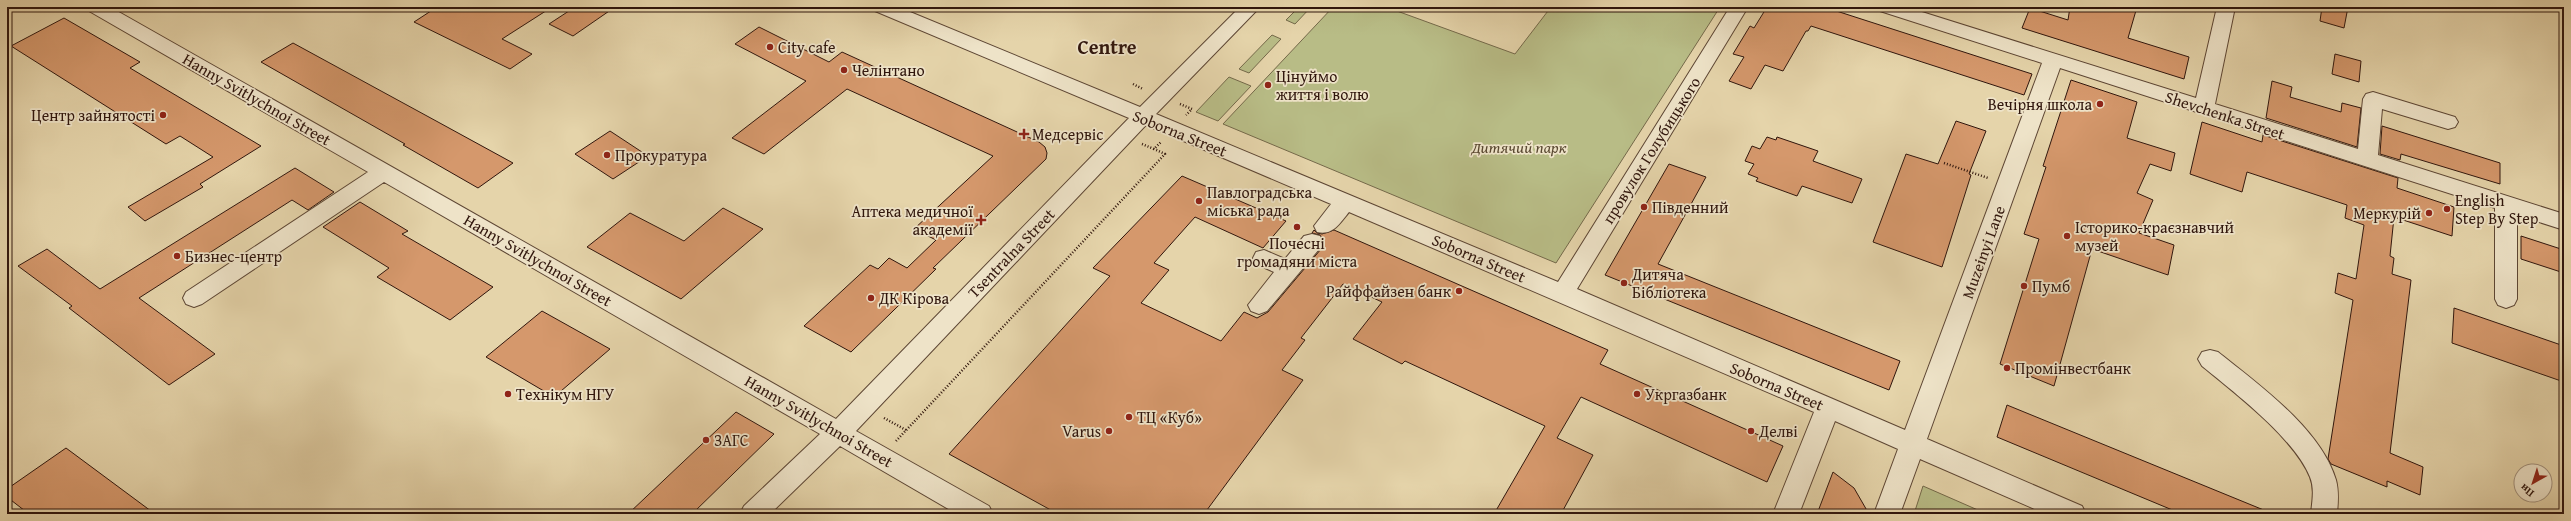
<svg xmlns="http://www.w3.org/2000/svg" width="2571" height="521" font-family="'Gentium Book Plus',serif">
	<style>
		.green { fill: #b8bc86; stroke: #74694a }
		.building { fill: #d5986c; stroke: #30160d }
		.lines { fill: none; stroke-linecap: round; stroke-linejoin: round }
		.minor-casing { stroke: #5d4634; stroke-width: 2 }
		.path { stroke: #30160d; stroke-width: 2.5; stroke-dasharray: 1 2; stroke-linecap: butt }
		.minor { fill: #eee3c8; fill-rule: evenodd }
		.poi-dot { fill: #8f2418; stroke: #eee3c8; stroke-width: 1.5 }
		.labels { text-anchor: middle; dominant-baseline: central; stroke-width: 3.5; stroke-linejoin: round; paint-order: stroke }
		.poi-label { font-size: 16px; fill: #30160d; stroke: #eee3c8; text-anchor: start }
		.street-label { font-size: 16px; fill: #30160d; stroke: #eee3c8 }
		.park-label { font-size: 16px; font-style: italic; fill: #594831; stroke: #eee3c8 }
		.district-label { font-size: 20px; font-weight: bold; fill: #30160d; stroke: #eee3c8 }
	</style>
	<rect width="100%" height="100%" fill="#e5d4aa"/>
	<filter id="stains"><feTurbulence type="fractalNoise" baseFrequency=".005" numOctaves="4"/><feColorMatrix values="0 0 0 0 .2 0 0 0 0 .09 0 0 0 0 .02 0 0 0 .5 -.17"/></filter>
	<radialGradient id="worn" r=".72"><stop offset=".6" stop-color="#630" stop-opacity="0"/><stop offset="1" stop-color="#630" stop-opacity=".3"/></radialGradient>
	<path class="green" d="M1299,7H1311L1295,24L1286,20Z
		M1333,7H1386L1515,54L1551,7H1720L1556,263L1223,124Z
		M1272,35L1281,39L1249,73L1239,69Z
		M1229,77L1251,86L1218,121L1196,112Z
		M1923,486L1987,514H1914Z"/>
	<path class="building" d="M437,7H552L502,39L532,54L510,69L414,22Z
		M575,7H615L573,36L549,24Z
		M1767,7H1824L2032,74L2024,95L1811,26L1808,31H1806L1783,71L1765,65L1751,89L1729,81L1744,57L1733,54L1750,26L1754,28Z
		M2070,7H2137L2128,38L2189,57L2184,79L2022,28L2030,8L2068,20Z
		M2322,7H2348L2344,28L2320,21Z
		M64,18L140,62L130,68L261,146L200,184L203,187L145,221L128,207L213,157L180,136L166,144L11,46Z
		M759,27L829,62L842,52L1039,142L1045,147L1047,153L1046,159L933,268L936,269L851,352L804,326L870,265L878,269L889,258L907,268L936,240L914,229L993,156L847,89L764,154L732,138L806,81L735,44Z
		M293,43L438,122L513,163L478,188L403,145L405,144L261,62Z
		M2335,54L2361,61L2359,82L2332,74Z
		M2071,80L2137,102L2127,138L2175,153L2171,171L2150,164L2137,193L2153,200L2139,233L2174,245L2168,275L2092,249L2054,386L2000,364L2039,239L2024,234L2046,167L2043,166Z
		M2272,81L2292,87L2290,97L2341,112L2342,103L2361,108L2357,147L2266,118Z
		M1956,121L1986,131L1969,174L1971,175L1942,267L1873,242L1906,154L1938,164Z
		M2202,122L2262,142L2263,135L2398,178L2397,188L2454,207L2452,236L2394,217L2390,256L2394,258L2392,274L2411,280L2390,453L2423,467L2420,495L2387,481V487L2331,464L2328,459L2353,300L2335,293L2338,273L2356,279L2364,225L2345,218L2347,205L2247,172L2242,192L2190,174Z
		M2382,126L2500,163V184L2401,154L2400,160L2380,154Z
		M610,131L648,156L613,179L575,154Z
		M1767,137L1776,140L1777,137L1818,151L1813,161L1862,179L1852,203L1802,186L1797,196L1756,181L1758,178L1748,174L1754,164L1745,161L1752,146L1760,149Z
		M1669,164L1706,177L1658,264L1900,361L1889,390L1605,275Z
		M295,168L334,192L308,210L292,200L139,298L215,354L169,385L69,308L72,306L18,266L47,249L100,289Z
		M1182,176L1286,221L1263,248L1195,217L1154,263L1169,270L1141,303L1221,341L1244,312L1257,318L1268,312L1321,249L1324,241L1320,235L1312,233L1314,230L1317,233L1322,234L1334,230L1608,350L1600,364L1783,446L1767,482L1581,397L1557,438L1593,455L1561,514H1494L1545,426L1405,361L1402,364L1353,339L1382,302L1343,284L1301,338L1305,340L1282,370L1303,380L1204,514H1058L949,454L1110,276L1093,268Z
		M360,202L408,231L402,234L493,287L450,320L377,277L389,268L323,227Z
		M723,208L763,229L681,299L587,247L630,213L684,241Z
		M2521,236L2564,250V273L2521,259Z
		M2454,308L2564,346V382L2452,343Z
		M542,311L610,349L554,397L486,357Z
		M2007,405L2271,513V514H2182L1997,437Z
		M736,412L774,434L692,514H628Z
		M66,448L155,514H29L7,497V489Z
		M1833,472L1854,488L1869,514H1817Z"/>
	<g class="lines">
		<defs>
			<path id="minor" d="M87,7H110L836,419L1129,118L875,11L873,7H898L1140,107L1240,7H1260L1156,114L1558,282L1730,7H1748L1577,289L1905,430L2042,63L1880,11L1878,7H1906L2196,98L2217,7H2235L2215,104L2358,149L2363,99L2366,94L2373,92L2455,117L2458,122L2455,127L2448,129L2382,109L2378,155L2564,214V230L2517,215V299L2514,305L2506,308L2498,305L2495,299V208L2060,68L1927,439L2082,506L2086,514H2046L1920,459L1900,514H1874L1898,449L1835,421L1799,514H1773L1814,412L1349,212C1340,223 1333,236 1317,232L1314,226L1331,204L1146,125L856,431L989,506L993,514H957L840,446L770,514H740L744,506L820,434L384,182L202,304L194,307L186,304L183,298L186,292L368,172L89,11Z
				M1312,234L1320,236L1323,242L1320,248L1267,311L1259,314L1251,311L1248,305L1274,272L1256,264L1253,258L1256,252L1264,250L1285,259L1304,236Z
				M2210,350L2218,352C2258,384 2321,429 2336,480C2339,491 2338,503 2337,514H2311C2312,502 2315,489 2310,477C2294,438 2235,393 2202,366L2198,359L2202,352Z"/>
		</defs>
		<use href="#minor" class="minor-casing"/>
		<path class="path" d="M1133,84L1143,89
			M1180,104L1192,109L1186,115
			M1142,144L1154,149L1161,142
			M1944,163L1988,178
			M884,418L906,430
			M896,441L1165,154L1154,149"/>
		<use href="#minor" class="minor"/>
	</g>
	<g class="poi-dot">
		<circle cx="770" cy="47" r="4"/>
		<circle cx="844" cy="70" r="4"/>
		<circle cx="1268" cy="85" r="4"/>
		<circle cx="2100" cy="104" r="4"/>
		<circle cx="163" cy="115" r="4"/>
		<path d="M1022 128h4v4h4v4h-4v4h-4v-4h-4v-4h4z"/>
		<circle cx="607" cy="155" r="4"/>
		<circle cx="1199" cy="201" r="4"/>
		<circle cx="1644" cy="207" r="4"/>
		<circle cx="2447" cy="209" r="4"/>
		<circle cx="2429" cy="213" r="4"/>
		<path d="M979 214h4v4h4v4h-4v4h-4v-4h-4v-4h4z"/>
		<circle cx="1297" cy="227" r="4"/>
		<circle cx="2067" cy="236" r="4"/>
		<circle cx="177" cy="256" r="4"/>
		<circle cx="1624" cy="283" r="4"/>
		<circle cx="2024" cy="286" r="4"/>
		<circle cx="1459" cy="291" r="4"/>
		<circle cx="871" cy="298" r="4"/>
		<circle cx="2007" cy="368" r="4"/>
		<circle cx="508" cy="394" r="4"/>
		<circle cx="1637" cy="394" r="4"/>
		<circle cx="1129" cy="417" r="4"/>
		<circle cx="1109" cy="431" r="4"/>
		<circle cx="1751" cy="431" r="4"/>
		<circle cx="706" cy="440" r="4"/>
	</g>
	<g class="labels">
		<g class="poi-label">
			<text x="778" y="47">City cafe</text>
			<text x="852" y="70">Челінтано</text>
			<text x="1276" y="76">Цінуймо<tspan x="1276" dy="18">життя і волю</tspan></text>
			<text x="2092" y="104" text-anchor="end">Вечірня школа</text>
			<text x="155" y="115" text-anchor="end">Центр зайнятості</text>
			<text x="1032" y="134">Медсервіс</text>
			<text x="615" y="155">Прокуратура</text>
			<text x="1207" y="192">Павлоградська<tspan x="1207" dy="18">міська рада</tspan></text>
			<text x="2455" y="200">English<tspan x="2455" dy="18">Step By Step</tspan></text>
			<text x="1652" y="207">Пiвденний</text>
			<text x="973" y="211" text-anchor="end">Аптека медичної<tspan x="973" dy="18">академії</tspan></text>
			<text x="2421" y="213" text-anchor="end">Меркурій</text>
			<text x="2075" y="227">Історико-краєзнавчий<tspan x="2075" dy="18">музей</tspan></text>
			<text x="1297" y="243" text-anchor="middle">Почесні<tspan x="1297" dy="18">громадяни міста</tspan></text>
			<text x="185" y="256">Бизнес-центр</text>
			<text x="1632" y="274">Дитяча<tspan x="1632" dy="18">Бiблiотека</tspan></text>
			<text x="2032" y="286">Пумб</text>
			<text x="1451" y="291" text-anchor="end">Райффайзен банк</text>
			<text x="879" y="298">ДК Кірова</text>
			<text x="2015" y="368">Промінвестбанк</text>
			<text x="516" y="394">Технікум НГУ</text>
			<text x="1645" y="394">Укргазбанк</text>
			<text x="1137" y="417">ТЦ «Куб»</text>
			<text x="1101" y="431" text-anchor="end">Varus</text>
			<text x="1759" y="431">Делві</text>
			<text x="714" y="440">ЗАГС</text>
		</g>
		<g class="street-label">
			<text transform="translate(257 99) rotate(30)">Hanny Svitlychnoi Street</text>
			<text transform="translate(2225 115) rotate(18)">Shevchenka Street</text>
			<text transform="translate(1180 133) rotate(22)">Soborna Street</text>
			<text transform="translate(1651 150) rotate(-58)">провулок Голубицького</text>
			<text transform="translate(1983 252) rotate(-70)">Muzeinyi Lane</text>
			<text transform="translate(1011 253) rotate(-46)">Tsentralna Street</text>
			<text transform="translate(1479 258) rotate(23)">Soborna Street</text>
			<text transform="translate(538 260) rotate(30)">Hanny Svitlychnoi Street</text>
			<text transform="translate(1777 386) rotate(23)">Soborna Street</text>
			<text transform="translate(819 421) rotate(30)">Hanny Svitlychnoi Street</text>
		</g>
		<g class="park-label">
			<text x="1519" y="147">Дитячий парк</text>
		</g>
		<g class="district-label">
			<text x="1107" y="46">Centre</text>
		</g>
	</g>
	<rect width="2571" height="521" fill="none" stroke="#e5d4aa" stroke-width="24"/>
	<rect x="8" y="8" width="2555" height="505" fill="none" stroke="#30160d" stroke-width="2"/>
	<rect x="12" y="12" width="2547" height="497" fill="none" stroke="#30160d"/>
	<g transform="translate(2533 483) rotate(219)"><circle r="19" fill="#eee3c8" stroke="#a2917d"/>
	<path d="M0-3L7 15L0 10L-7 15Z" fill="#8f2418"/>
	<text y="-6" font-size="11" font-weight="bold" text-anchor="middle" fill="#30160d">Пн</text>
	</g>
	<rect width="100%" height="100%" filter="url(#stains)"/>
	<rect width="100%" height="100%" fill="url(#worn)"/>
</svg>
